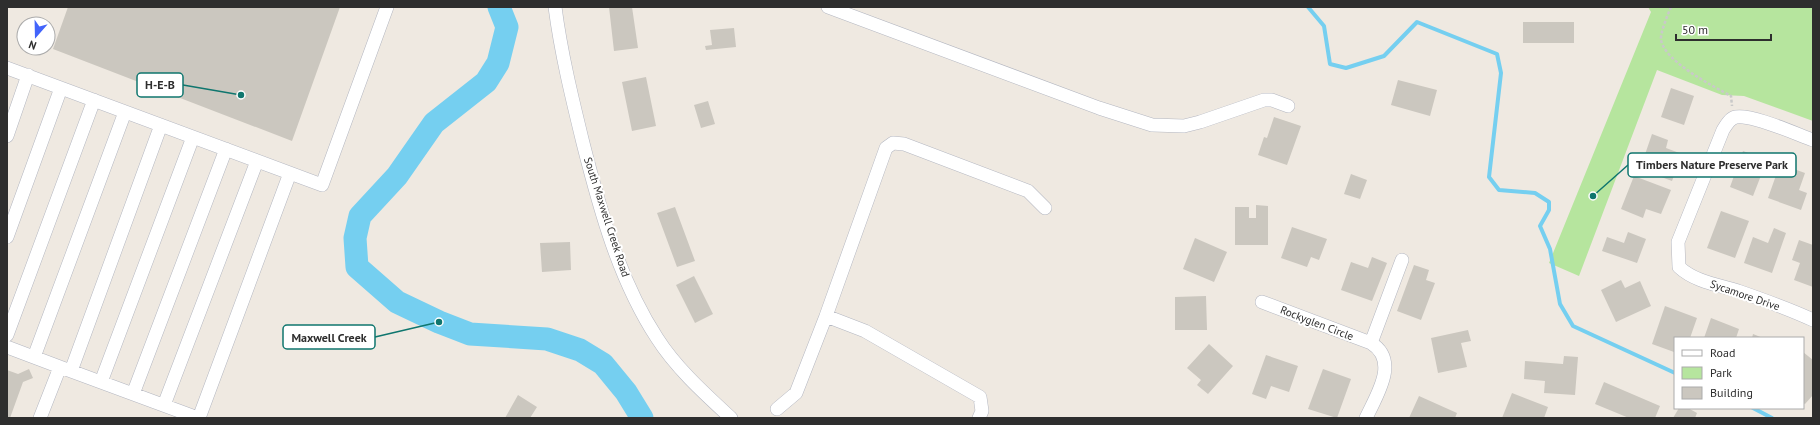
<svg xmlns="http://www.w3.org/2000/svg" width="1820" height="425" font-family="'PT Sans',sans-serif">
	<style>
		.green { fill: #b6e59e }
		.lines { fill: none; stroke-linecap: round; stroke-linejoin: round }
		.stream { stroke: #75cff0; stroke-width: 4 }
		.river { stroke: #75cff0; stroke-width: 23 }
		.building { fill: #cbc7bf }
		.minor-casing { stroke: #b4b7c1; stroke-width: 14 }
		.path { stroke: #c9c9c9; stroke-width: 2.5; stroke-dasharray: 3 2; stroke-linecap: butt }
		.minor { stroke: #fff; stroke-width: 13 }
		.labels { text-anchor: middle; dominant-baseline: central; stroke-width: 4; stroke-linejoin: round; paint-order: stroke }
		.street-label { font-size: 11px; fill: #2e2e2e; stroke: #fff }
		.leader { fill: none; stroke: #0f766e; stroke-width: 1.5 }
		.callout-dot { fill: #0f766e; stroke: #fff; stroke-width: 1.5 }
		.callout { fill: #fff; stroke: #0f766e; stroke-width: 1.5 }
		.callout-label { font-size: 12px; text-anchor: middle; font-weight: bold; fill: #2e2e2e }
	</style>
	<rect width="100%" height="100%" fill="#efe9e1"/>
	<path class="green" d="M1648,7H1813V121L1744,96L1722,95L1657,70L1579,276L1549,263L1651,12Z"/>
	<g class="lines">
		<path class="stream" d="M1308,7L1324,26L1330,64L1346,68L1384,56L1417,22L1497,54L1501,73L1489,177L1499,190L1535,193L1549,202V210L1540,226L1550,249L1560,304L1573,326L1675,373
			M1753,408L1772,418"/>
		<path class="river" d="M499,7L507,27L498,63L486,82L434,123L397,176L360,216L355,238L357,267L397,302L439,322L470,334L547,339L580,350L603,364L626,392L642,418"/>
	</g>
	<path class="building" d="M68,7H340L292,141L53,49Z
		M609,7H632L638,48L614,51Z
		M1523,22H1574V43H1523Z
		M734,28L736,47L706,50L705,46L712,45L710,30Z
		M646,77L656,126L632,131L622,82Z
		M1398,80L1437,90L1430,116L1391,105Z
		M1671,88L1694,96L1684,125L1661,117Z
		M708,101L715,124L701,128L694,105Z
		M1274,117L1301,126L1287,165L1258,155L1264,137L1267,138Z
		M1652,134L1668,140L1666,148L1682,154L1672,181L1640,169Z
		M1743,151L1767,160L1753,196L1730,187Z
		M1780,164L1805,173L1799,190L1807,193L1801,210L1768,198Z
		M1351,174L1367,180L1360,199L1344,194Z
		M1634,176L1671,190L1661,214L1646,209L1643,218L1621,209Z
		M1256,205L1268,206V245H1235V207H1249V218H1256Z
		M675,207L695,261L677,267L657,213Z
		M1721,211L1749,221L1735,258L1707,248Z
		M1292,227L1327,239L1319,260L1311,257L1307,267L1281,258Z
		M1774,228L1786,233L1772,273L1744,263L1753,237L1768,243Z
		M1628,232L1646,239L1637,263L1602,251L1607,237L1624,243Z
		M1195,238L1227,252L1214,282L1183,269Z
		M1799,240L1813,245V287L1794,280L1800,263L1792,260Z
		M570,242L571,270L542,272L540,243Z
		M1372,257L1387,263L1372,301L1341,290L1351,262L1368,268Z
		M1414,265L1429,270L1426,280L1435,283L1421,320L1397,311Z
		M694,276L713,314L695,323L676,285Z
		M1621,280L1625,288L1640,281L1651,306L1616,322L1601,290Z
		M1206,296L1207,330H1175V297Z
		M1665,306L1697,318L1690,338H1675L1674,352L1652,344Z
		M1711,318L1739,329L1736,338H1704Z
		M1468,330L1471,341L1461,343L1467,367L1438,373L1431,338Z
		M1753,334L1763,338H1752Z
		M1209,344L1233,366L1208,394L1197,385L1201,380L1187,368Z
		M1803,352L1813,360V395L1805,404L1803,403Z
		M1266,355L1298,366L1289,392L1271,386L1266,399L1252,394Z
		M1564,356L1578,357L1575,395L1544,393L1545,381L1524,379L1525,361L1563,364Z
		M29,369L33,378L23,382L10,418H7V370L18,374Z
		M1323,369L1351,379L1337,418L1308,409Z
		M1604,382L1660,406L1655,418H1629L1595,404Z
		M1512,393L1548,407L1544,418H1502Z
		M518,395L537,407L530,418H505Z
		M1419,396L1457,413L1455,418H1409Z
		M1679,408H1688L1697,413L1695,418H1673Z"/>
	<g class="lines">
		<defs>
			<path id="minor" d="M555,7C561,53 572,98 583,143C600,210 619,280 657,338C676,368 705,394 731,418
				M828,7L1099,108L1152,125L1184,126L1200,122L1264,100H1272L1288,106
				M7,68L322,185L387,7
				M7,136L28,75
				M1813,140C1796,134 1752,114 1736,117C1730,118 1726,125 1723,130L1678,242L1679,267C1695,282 1719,285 1738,291C1764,300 1789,309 1813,320
				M7,237L61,88
				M1262,302L1371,343C1400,361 1376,396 1366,418
				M826,316L886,148L893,143L904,144L1028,191L1045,208
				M7,335L94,100
				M1371,343L1402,260
				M7,347L60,367L40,418
				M34,357L125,112
				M60,367L198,418
				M71,371L161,125
				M101,382L193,137
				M133,394L226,149
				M164,405L257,161
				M777,409L796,393L826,316L865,331L980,397L982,411L979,418
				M199,418L290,173"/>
		</defs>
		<use href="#minor" class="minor-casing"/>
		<path class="path" d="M1671,7C1668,14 1660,33 1661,40C1665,62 1713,86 1731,96L1732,106"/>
		<use href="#minor" class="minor"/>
	</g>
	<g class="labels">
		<g class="street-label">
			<text transform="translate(607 217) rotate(72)">South Maxwell Creek Road</text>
			<text transform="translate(1745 295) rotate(19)">Sycamore Drive</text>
			<text transform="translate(1317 323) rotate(21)">Rockyglen Circle</text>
		</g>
	</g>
	<path class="leader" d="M241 95L183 85M1593 196L1628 165M439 322L375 337"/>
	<g class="callout-dot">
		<circle cx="241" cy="95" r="4"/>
		<circle cx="1593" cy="196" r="4"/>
		<circle cx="439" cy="322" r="4"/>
	</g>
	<g class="callout">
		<rect x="137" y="73" width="46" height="24" rx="4"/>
		<rect x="1628" y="153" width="168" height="24" rx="4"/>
		<rect x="283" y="325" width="92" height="24" rx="4"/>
	</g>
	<g class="callout-label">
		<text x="160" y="89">H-E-B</text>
		<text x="1712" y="169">Timbers Nature Preserve Park</text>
		<text x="329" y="342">Maxwell Creek</text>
	</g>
	<rect width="1820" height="425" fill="none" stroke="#2e2e2e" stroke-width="16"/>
	<rect x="1674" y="337" width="130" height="72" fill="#ffffff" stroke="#ababab"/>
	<rect x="1682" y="350" width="20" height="6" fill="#ffffff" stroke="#ababab"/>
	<text x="1710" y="357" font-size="12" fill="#2e2e2e">Road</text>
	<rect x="1682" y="367" width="20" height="12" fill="#b6e59e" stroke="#ababab"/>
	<text x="1710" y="377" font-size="12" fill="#2e2e2e">Park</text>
	<rect x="1682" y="387" width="20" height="12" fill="#cbc7bf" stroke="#ababab"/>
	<text x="1710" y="397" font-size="12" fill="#2e2e2e">Building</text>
	<g transform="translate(36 36) rotate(200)"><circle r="19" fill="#ffffff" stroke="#ababab"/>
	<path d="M0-3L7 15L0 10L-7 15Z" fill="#4264fb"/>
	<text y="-6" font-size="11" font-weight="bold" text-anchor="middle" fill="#2e2e2e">N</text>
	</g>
	<path d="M1676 34v6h95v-6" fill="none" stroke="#2e2e2e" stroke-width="2"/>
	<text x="1682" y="34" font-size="12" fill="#2e2e2e" stroke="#ffffff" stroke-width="3" paint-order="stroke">50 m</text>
</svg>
